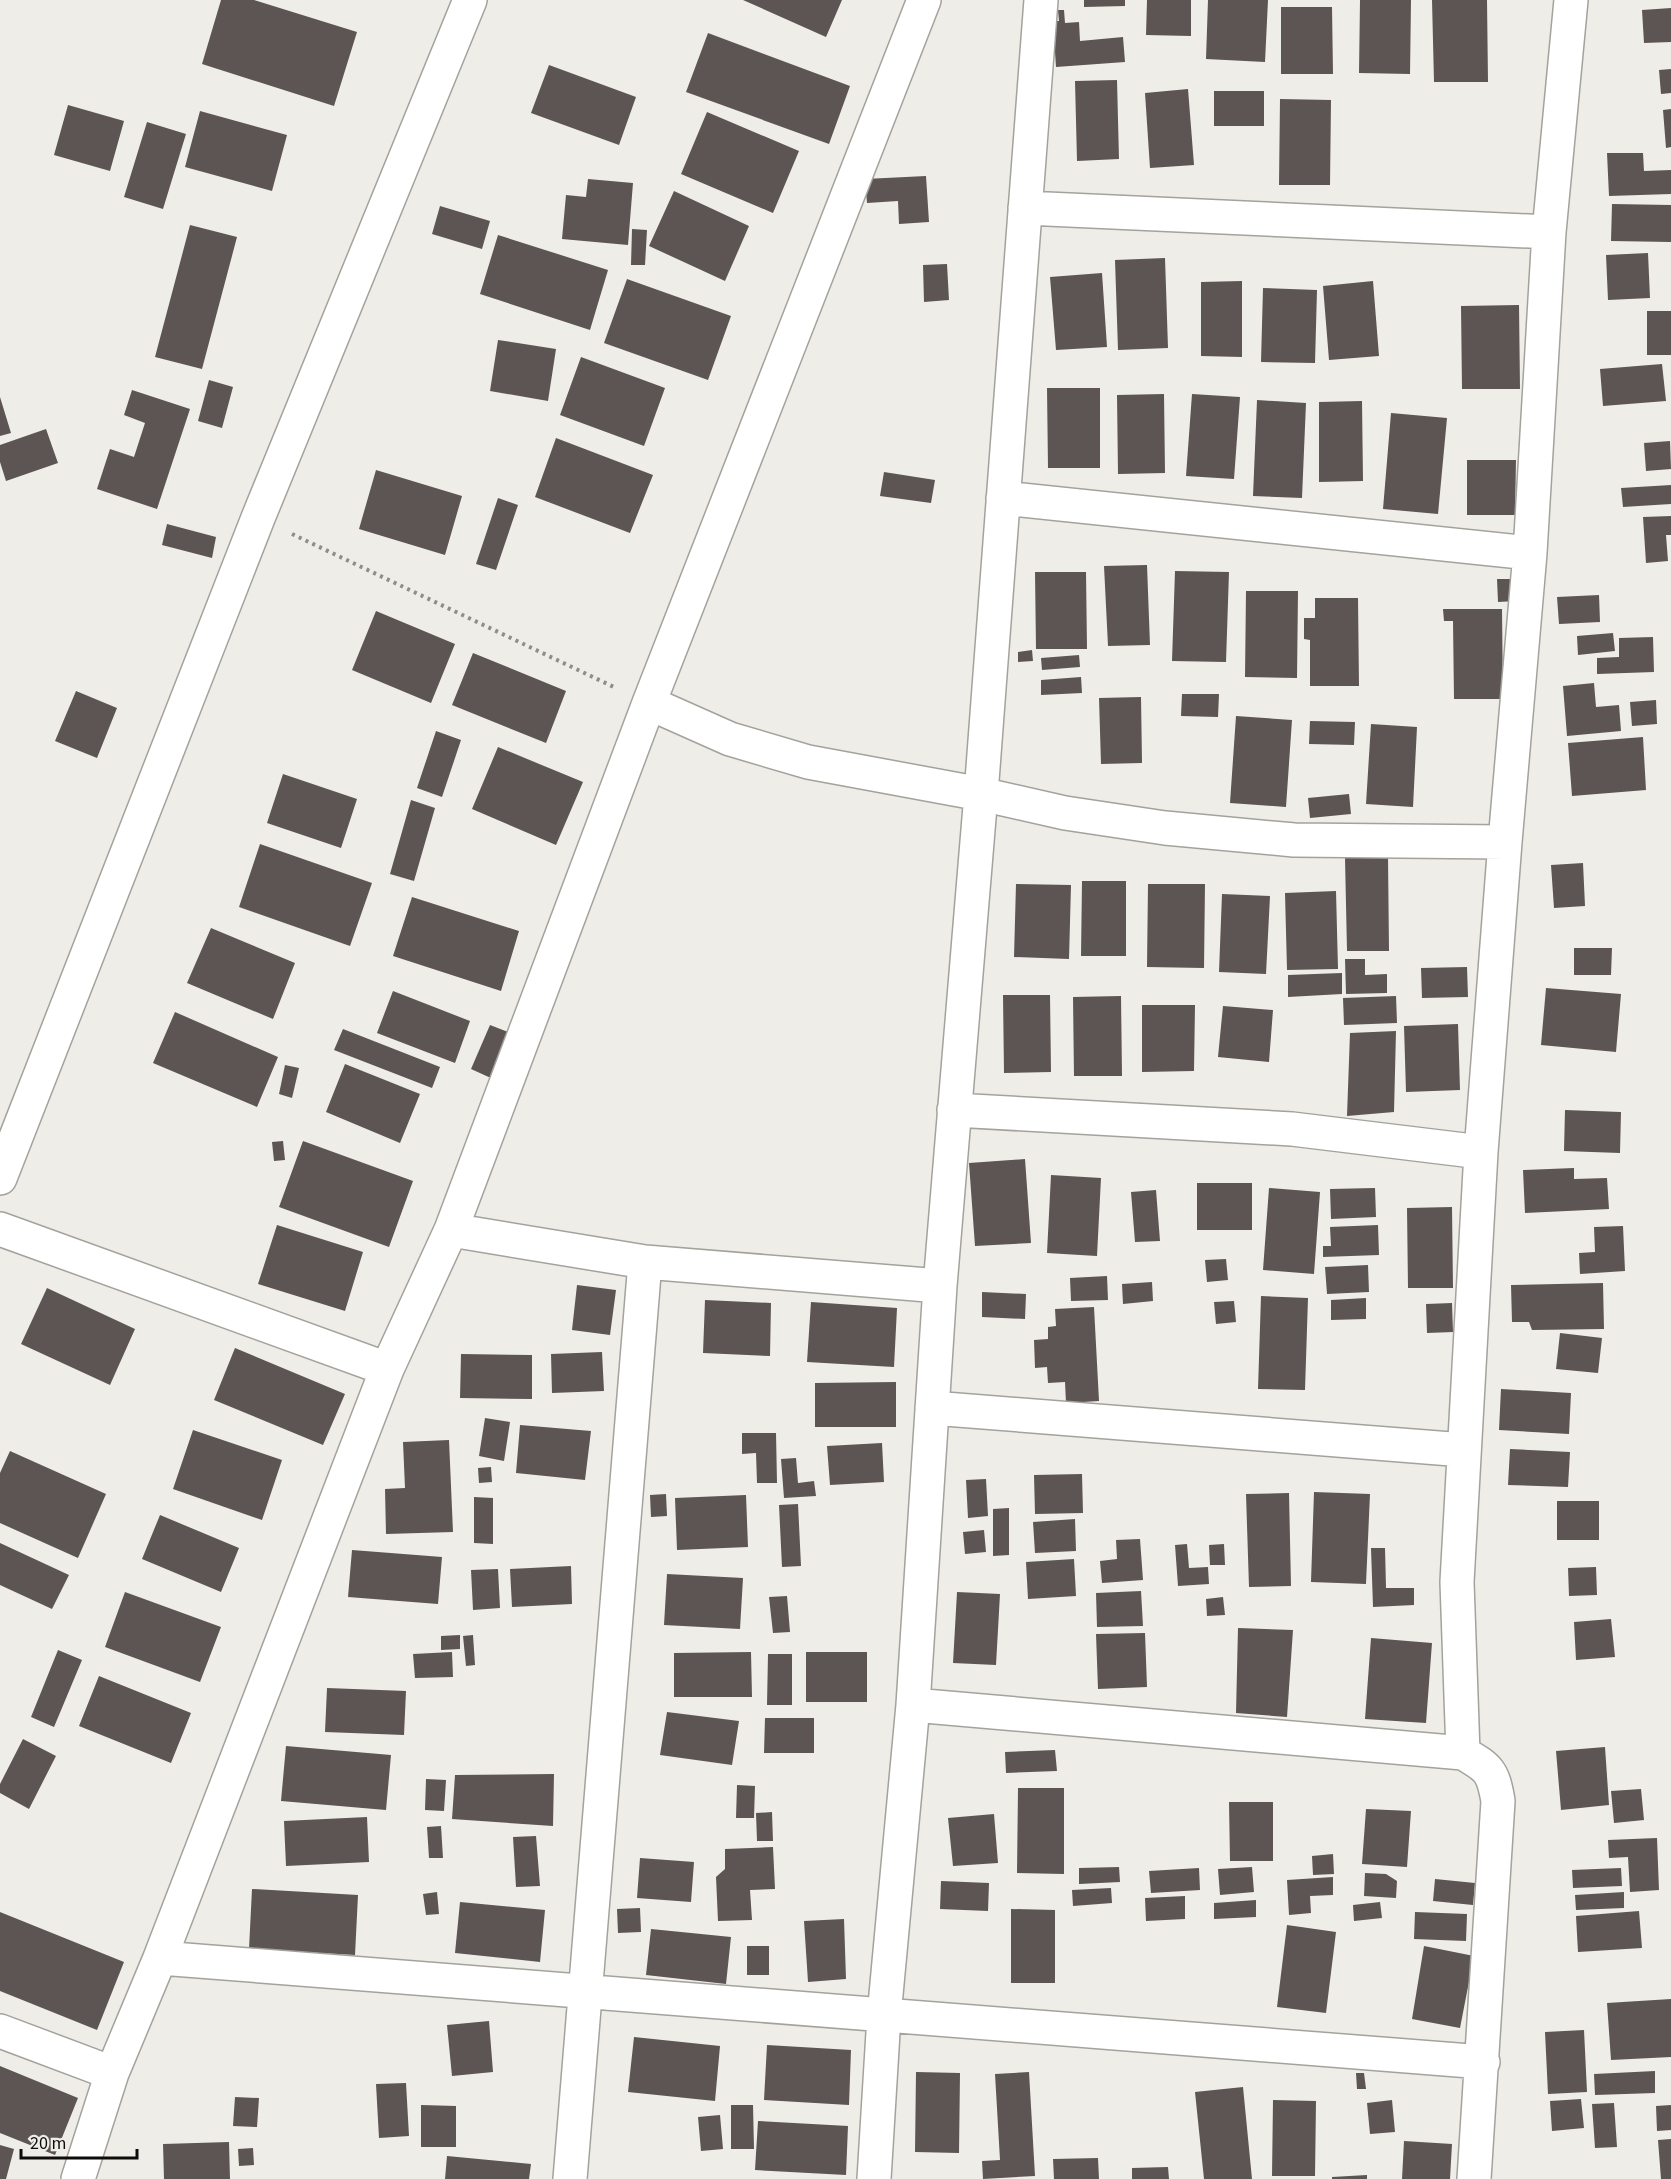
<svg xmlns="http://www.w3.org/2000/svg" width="1671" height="2179" font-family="'Source Sans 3',sans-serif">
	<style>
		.building { fill: #5c5553 }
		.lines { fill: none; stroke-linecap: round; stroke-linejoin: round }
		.minor-casing { stroke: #a4a29c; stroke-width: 36 }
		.path { stroke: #8e8d88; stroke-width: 4; stroke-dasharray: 3 4.5; stroke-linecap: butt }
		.minor { stroke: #fff; stroke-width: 33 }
	</style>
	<rect width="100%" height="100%" fill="#efede7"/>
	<path class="building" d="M221,0H254L357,32L334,106L202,64Z
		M743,0H842L826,37Z
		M1084,0H1125V6L1084,7Z
		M1147,0H1191V36L1146,35Z
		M1208,0H1268L1265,62L1206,59Z
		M1360,0H1411L1410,74L1359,73Z
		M1432,0H1487L1488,82H1434Z
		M1281,7H1332L1333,74H1281Z
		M1671,8V42L1644,43L1642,10Z
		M1058,10H1064L1065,23L1079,22L1080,41L1123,37L1125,62L1056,67L1053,21H1059Z
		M708,33L850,86L829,144L686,92Z
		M549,65L636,97L619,145L531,113Z
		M1671,69V93L1661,94L1659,70Z
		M1117,80L1119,159L1077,161L1075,81Z
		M1188,89L1194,165L1150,168L1145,93Z
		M1214,91H1264V126H1214Z
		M1280,99L1331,100L1330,185H1279Z
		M68,105L124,121L110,171L54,155Z
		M1671,109V147L1666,148L1663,110Z
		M200,111L287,135L272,191L185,167Z
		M707,112L799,151L773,213L681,174Z
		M147,122L186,134L163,209L124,197Z
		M1607,153H1643L1644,171L1671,170V194L1609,196Z
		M926,176L929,222L899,224L898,201L867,203L865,179Z
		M588,179L633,183L628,245L562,239L566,195L586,197Z
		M674,191L749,226L725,281L649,246Z
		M1612,204L1671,205V242L1611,241Z
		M440,206L490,221L482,249L432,234Z
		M190,225L237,237L202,369L155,357Z
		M632,229L647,230L645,265H631Z
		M498,235L608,270L590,330L480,294Z
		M1648,253L1650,298L1608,300L1606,255Z
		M1165,258L1168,348L1118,350L1115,260Z
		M947,264L949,300L924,302L923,265Z
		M1102,273L1107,347L1056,350L1050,277Z
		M627,279L731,316L708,380L604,343Z
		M1242,281V357L1201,356V282Z
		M1373,281L1379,356L1329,360L1323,286Z
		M1263,288L1317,290L1315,363L1261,362Z
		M1519,305L1520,389H1462L1461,306Z
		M1647,311H1671V355H1647Z
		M498,340L556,349L548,401L490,391Z
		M581,357L665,388L644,446L560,415Z
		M1662,364L1666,401L1603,406L1600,369Z
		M209,380L233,387L222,428L198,421Z
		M1047,388H1100V468H1048Z
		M132,390L190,409L157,509L97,489L110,449L134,457L145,423L124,415Z
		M1164,394L1165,473L1118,474L1117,395Z
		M1192,394L1240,397L1234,479L1186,476Z
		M0,397L11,433L0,436Z
		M1257,400L1306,403L1302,498L1253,496Z
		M1362,401L1363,481L1319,482V402Z
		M1391,413L1447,418L1438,514L1383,509Z
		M46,429L58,463L6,481L0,462V445Z
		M556,438L653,475L630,533L535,497Z
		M1670,441L1671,469L1646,471L1644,443Z
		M1467,460H1516L1515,515H1467Z
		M376,470L462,496L445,555L359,529Z
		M884,472L935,480L931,503L880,496Z
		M1671,485V504L1623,507L1621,488Z
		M498,498L518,505L496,570L476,564Z
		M1671,516V535H1666L1668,561L1646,563L1643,517Z
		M167,524L216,537L212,558L162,545Z
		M1147,565L1150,645L1108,646L1104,566Z
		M1175,571L1229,572L1226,662L1172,661Z
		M1035,572H1086L1087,649H1036Z
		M1497,579H1515L1516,601L1498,602Z
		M1246,591H1298L1297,678L1245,677Z
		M1599,595L1600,622L1559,624L1557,597Z
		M1315,598H1358L1359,686H1310V640L1304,639V618H1315Z
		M1443,609H1502L1503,699H1454L1453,621H1444Z
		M376,611L455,644L431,703L352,670Z
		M1613,633L1615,651L1578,655L1577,636Z
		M1653,637L1654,672L1597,674V658L1619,657V638Z
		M1032,650L1033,661L1018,662V652Z
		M473,653L566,691L546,743L452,705Z
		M1079,655L1080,667L1042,670L1041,658Z
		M1081,677L1082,693L1041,695V680Z
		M1594,683L1596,707L1619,705L1621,731L1567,736L1563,686Z
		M76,691L117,708L97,758L55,741Z
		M1182,694H1219L1218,717L1181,716Z
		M1141,697L1142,763L1101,764L1099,698Z
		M1656,700L1657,724L1632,726L1630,702Z
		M1236,716L1292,720L1286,807L1230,803Z
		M1310,721L1355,722L1354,745L1309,744Z
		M1371,724L1417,727L1413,807L1366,804Z
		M436,731L461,740L442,797L417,788Z
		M1643,737L1646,790L1572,796L1568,743Z
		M498,747L583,782L556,845L472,809Z
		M283,774L357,799L341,848L267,823Z
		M1349,794L1351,814L1310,818L1308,798Z
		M411,800L435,808L414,881L390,874Z
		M260,844L372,883L350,946L239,907Z
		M1388,857L1389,951H1347L1345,858Z
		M1583,863L1585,906L1554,908L1551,865Z
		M1082,881H1126V956H1081Z
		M1016,884L1071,885L1069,959L1014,957Z
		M1148,884H1205L1204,968L1147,967Z
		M1336,891L1338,969L1287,970L1285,893Z
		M1222,894L1270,896L1266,974L1219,972Z
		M412,897L519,931L501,991L393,956Z
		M211,928L295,963L273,1019L187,983Z
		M1574,948H1612L1611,975H1574Z
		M1345,959H1365V975L1387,974V993L1346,994Z
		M1467,967L1468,997L1422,998L1421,968Z
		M1342,973V994L1288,997V975Z
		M1546,988L1621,994L1616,1052L1541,1045Z
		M393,991L470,1021L455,1063L377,1033Z
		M1003,995H1050L1051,1072L1004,1073Z
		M1121,996L1122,1076H1074L1073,997Z
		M1396,996L1397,1023L1344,1025L1343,998Z
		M1142,1005H1195L1194,1071L1142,1072Z
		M1223,1006L1273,1010L1269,1062L1218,1057Z
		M175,1012L278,1057L257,1107L153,1063Z
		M1458,1024L1460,1090L1406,1092L1404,1026Z
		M490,1025L513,1034L493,1079L471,1069Z
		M343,1029L440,1067L432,1088L334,1050Z
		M1396,1031L1394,1112L1347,1116L1350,1033Z
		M345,1064L420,1094L400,1143L326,1112Z
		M285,1065L299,1068L292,1098L279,1094Z
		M1565,1110L1621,1112L1620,1153L1564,1151Z
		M283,1141L285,1160L274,1161L272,1142Z
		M303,1141L413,1181L389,1247L279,1207Z
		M1025,1159L1031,1243L975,1246L969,1163Z
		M1574,1168V1179L1607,1178L1609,1209L1525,1213L1523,1170Z
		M1051,1175L1101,1178L1097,1256L1047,1253Z
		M1197,1183H1252V1230H1197Z
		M1269,1188L1320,1192L1314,1274L1263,1270Z
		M1375,1188L1376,1217L1331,1219L1330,1189Z
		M1156,1190L1160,1241L1135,1242L1131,1192Z
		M1452,1207L1453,1288H1408L1407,1208Z
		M277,1225L363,1252L345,1311L258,1284Z
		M1378,1225L1379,1255L1323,1257V1246H1331L1330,1227Z
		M1623,1226L1625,1271L1580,1274L1579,1253L1595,1252L1594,1227Z
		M1226,1259L1228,1280L1207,1282L1205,1260Z
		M1368,1265L1369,1292L1327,1294L1325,1267Z
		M1107,1276L1108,1300L1071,1301L1070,1278Z
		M1152,1282L1153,1301L1123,1304L1122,1284Z
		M1603,1283L1604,1329L1532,1330L1529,1322H1512L1511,1285Z
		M577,1285L616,1290L610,1335L572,1330Z
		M47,1288L135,1329L110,1385L21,1344Z
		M982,1292L1026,1294L1025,1319L982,1317Z
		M1261,1296L1308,1298L1305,1390L1258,1389Z
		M1366,1298V1319L1331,1320V1300Z
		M705,1300L771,1303L770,1356L703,1353Z
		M1234,1301L1236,1322L1216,1324L1214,1302Z
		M811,1302L897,1308L894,1367L807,1362Z
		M1452,1303L1453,1332L1427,1333L1426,1304Z
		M1094,1307L1099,1401L1066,1403L1065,1382L1048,1383L1047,1367L1035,1368L1034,1340L1048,1339V1327L1056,1326L1055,1309Z
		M1560,1333L1602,1338L1598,1373L1556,1369Z
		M235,1348L345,1394L323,1445L214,1400Z
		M602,1352L604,1391L552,1393L551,1354Z
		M461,1354L532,1355V1399L460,1398Z
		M896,1382V1427H815V1383Z
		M1501,1389L1571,1393L1569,1434L1499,1430Z
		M485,1418L510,1422L504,1461L479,1456Z
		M520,1425L591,1431L585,1480L516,1473Z
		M193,1430L282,1460L262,1520L173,1489Z
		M742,1433H776L777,1483H757L756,1453L742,1454Z
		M449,1440L453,1532L386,1534L385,1489L405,1488L403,1442Z
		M882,1443L884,1482L830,1485L827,1446Z
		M1510,1449L1570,1452L1568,1487L1508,1485Z
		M10,1451L106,1494L78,1558L0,1523V1473Z
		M796,1458L798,1483L814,1481L816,1496L784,1498L781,1459Z
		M491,1467L492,1482L479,1483L478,1468Z
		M1082,1474L1083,1513L1035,1514L1034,1475Z
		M986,1479L988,1516L968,1518L966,1480Z
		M1314,1492L1370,1494L1366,1584L1311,1582Z
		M1289,1493L1291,1586L1249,1587L1246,1494Z
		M666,1494L667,1516L651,1517L650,1495Z
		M746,1495L748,1547L677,1550L675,1498Z
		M474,1497L493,1498V1544L474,1543Z
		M1557,1501H1599V1540H1557Z
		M798,1504L801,1566L782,1567L779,1505Z
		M1009,1508V1555L993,1556V1509Z
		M160,1515L239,1548L221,1592L142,1559Z
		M1075,1519L1076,1551L1035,1553L1033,1522Z
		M984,1530L986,1552L965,1554L963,1532Z
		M1140,1539L1143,1580L1102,1583L1100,1561L1117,1559L1116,1540Z
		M0,1543L69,1575L52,1609L0,1585Z
		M1187,1544L1189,1568L1208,1567L1209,1584L1178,1586L1175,1545Z
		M1224,1544L1225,1565H1210L1209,1545Z
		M1371,1548H1385L1386,1588H1414V1605L1373,1607Z
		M352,1550L442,1557L438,1604L348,1597Z
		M1074,1559L1076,1596L1028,1599L1026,1562Z
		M571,1566L572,1604L512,1607L510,1569Z
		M1596,1567L1597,1595L1569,1596L1568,1568Z
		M498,1569L500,1608L473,1610L471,1570Z
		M667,1574L743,1578L740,1629L664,1625Z
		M1141,1591L1143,1626L1097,1627L1096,1593Z
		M125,1592L221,1627L200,1682L105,1647Z
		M957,1592L1000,1594L996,1665L953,1663Z
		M787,1596L790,1632L773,1633L769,1597Z
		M1223,1597L1225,1615L1207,1616L1206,1599Z
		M1611,1619L1615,1657L1576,1660L1574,1622Z
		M1238,1628L1293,1630L1287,1717L1236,1713Z
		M1145,1633L1147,1687L1098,1689L1096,1634Z
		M460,1635V1649L441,1650V1636Z
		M473,1635L475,1665L466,1666L463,1636Z
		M1371,1638L1432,1643L1426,1723L1365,1719Z
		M58,1650L82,1660L54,1727L31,1717Z
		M452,1652L453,1677L415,1678L413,1654Z
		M751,1652L752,1697H674V1653Z
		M806,1652H867V1702H806Z
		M768,1654H792V1705H767Z
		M99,1676L191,1713L171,1763L79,1726Z
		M327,1688L406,1691L404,1735L325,1732Z
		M667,1712L739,1721L732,1765L660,1755Z
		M765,1718H814V1753H764Z
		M23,1739L56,1756L29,1809L0,1793V1784Z
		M286,1746L391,1755L386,1810L281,1801Z
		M1605,1747L1609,1805L1561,1810L1556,1751Z
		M1055,1750L1057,1771L1006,1773L1005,1752Z
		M554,1774L553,1826L452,1819L455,1775Z
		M426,1779L446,1780L444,1811L425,1810Z
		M737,1785L755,1786L754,1818H736Z
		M1018,1788H1064V1874L1017,1873Z
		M1641,1789L1644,1820L1614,1823L1611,1791Z
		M1229,1802H1273V1861H1230Z
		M1366,1809L1411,1811L1407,1867L1362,1864Z
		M772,1812L773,1841H757L756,1813Z
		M994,1814L998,1863L953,1866L948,1818Z
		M367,1817L369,1862L286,1866L284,1821Z
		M441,1826L443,1858H429L427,1827Z
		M536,1836L540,1886L516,1887L513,1837Z
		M1657,1838L1659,1890L1630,1892L1628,1857L1609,1858L1608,1840Z
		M773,1847L775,1889L750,1890L752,1920L718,1921L716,1877L725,1869V1849Z
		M1333,1854L1334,1874L1313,1875L1312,1856Z
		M640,1858L694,1862L691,1902L637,1898Z
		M1119,1867L1120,1882L1079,1884V1868Z
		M1252,1867L1254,1892L1220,1895L1218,1869Z
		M1199,1868L1200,1890L1151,1893L1149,1871Z
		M1621,1868L1622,1886L1573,1888L1572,1870Z
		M1365,1873L1386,1874L1397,1881L1396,1898L1364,1896Z
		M1333,1877V1895L1310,1896L1311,1913L1289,1915L1287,1880Z
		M1435,1879L1475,1883L1473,1905L1433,1901Z
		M941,1881L989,1883L988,1911L940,1909Z
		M1111,1888L1112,1903L1073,1906L1072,1890Z
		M252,1889L358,1895L355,1955L249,1949Z
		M437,1892L439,1914L426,1915L423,1894Z
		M1624,1892V1908L1576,1910L1575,1895Z
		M1185,1896V1919L1146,1921L1145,1898Z
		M1256,1900V1917L1214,1919V1903Z
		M460,1902L545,1910L540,1962L455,1953Z
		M1380,1902L1382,1918L1354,1921L1353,1905Z
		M640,1908L641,1932L618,1933L617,1909Z
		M1011,1909L1055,1910V1983H1011Z
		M1639,1911L1642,1948L1578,1952L1576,1916Z
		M0,1912L124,1962L97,2030L0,1991Z
		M1415,1912L1467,1914L1466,1941L1414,1939Z
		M844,1919L846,1979L808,1982L804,1921Z
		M1287,1925L1336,1932L1326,2013L1277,2007Z
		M651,1929L731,1937L726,1984L646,1975Z
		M747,1946H769V1975H747Z
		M1424,1946L1474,1956L1460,2028L1412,2019Z
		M1671,1999V2057L1611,2060L1607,2003Z
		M489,2021L493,2072L452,2076L447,2025Z
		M1584,2030L1587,2092L1548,2094L1545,2032Z
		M634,2037L720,2046L715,2101L628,2092Z
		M767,2045L851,2050L849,2105L764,2100Z
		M0,2066L78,2098L55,2155L0,2133Z
		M1655,2071V2093L1595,2095L1594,2074Z
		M916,2072L960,2073L959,2153L915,2152Z
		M1029,2072L1035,2176L983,2179L982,2161L1000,2160L995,2074Z
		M1356,2073H1364L1366,2089H1357Z
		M406,2083L409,2136L379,2138L376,2084Z
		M1243,2087L1252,2179H1204L1195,2092Z
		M235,2097L259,2098L257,2127L233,2126Z
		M1581,2099L1584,2128L1552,2131L1550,2101Z
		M1273,2100L1316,2101L1315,2176H1272Z
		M1392,2100L1395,2132L1370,2134L1367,2103Z
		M1614,2103L1617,2147L1595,2148L1592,2104Z
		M421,2105L456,2106V2147H421Z
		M731,2105H753L754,2149H731Z
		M1671,2105V2130L1657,2131L1656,2106Z
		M720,2115L723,2149L701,2151L698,2117Z
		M758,2121L848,2126L846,2175L755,2170Z
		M1671,2139V2179H1661L1658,2140Z
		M1404,2141L1452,2144L1450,2179H1402Z
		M229,2142L230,2179H164L163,2144Z
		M0,2145L14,2149L6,2179H0Z
		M253,2148L254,2165L239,2166L238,2149Z
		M447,2156L531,2164L529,2179H445Z
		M1098,2158L1099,2179H1054L1053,2159Z
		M1168,2167L1169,2179H1132V2168Z
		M1367,2175V2179H1332V2177Z"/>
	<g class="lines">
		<defs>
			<path id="minor" d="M1025,208L1549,232
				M1003,498L1530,553
				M649,703L730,739L808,762L981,794L1065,813L1165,828L1294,840L1505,842
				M954,1110L1292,1129L1481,1152
				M0,1178L258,518L470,0
				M0,1229L387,1369
				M451,1230L645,1262L940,1286
				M932,1408L1464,1450
				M913,1705L1463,1753
				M160,1958L387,1369L451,1230L649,703L924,0
				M0,2031L112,2073
				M78,2179L112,2073L160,1958L1483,2062
				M570,2179L645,1262
				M874,2179L884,2016L913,1705L940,1286L981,794L1041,0
				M1474,2179L1498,1801C1493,1771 1489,1768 1463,1753L1457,1582L1481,1152L1505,842L1530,553L1549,232L1571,0"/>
		</defs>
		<use href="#minor" class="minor-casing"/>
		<path class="path" d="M292,534L616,688"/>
		<use href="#minor" class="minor"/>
	</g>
	<path d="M21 2149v9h116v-9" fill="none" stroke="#0d0c0a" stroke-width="3"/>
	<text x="30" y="2149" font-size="18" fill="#0d0c0a" stroke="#efede7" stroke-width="4.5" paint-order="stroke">20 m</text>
</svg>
